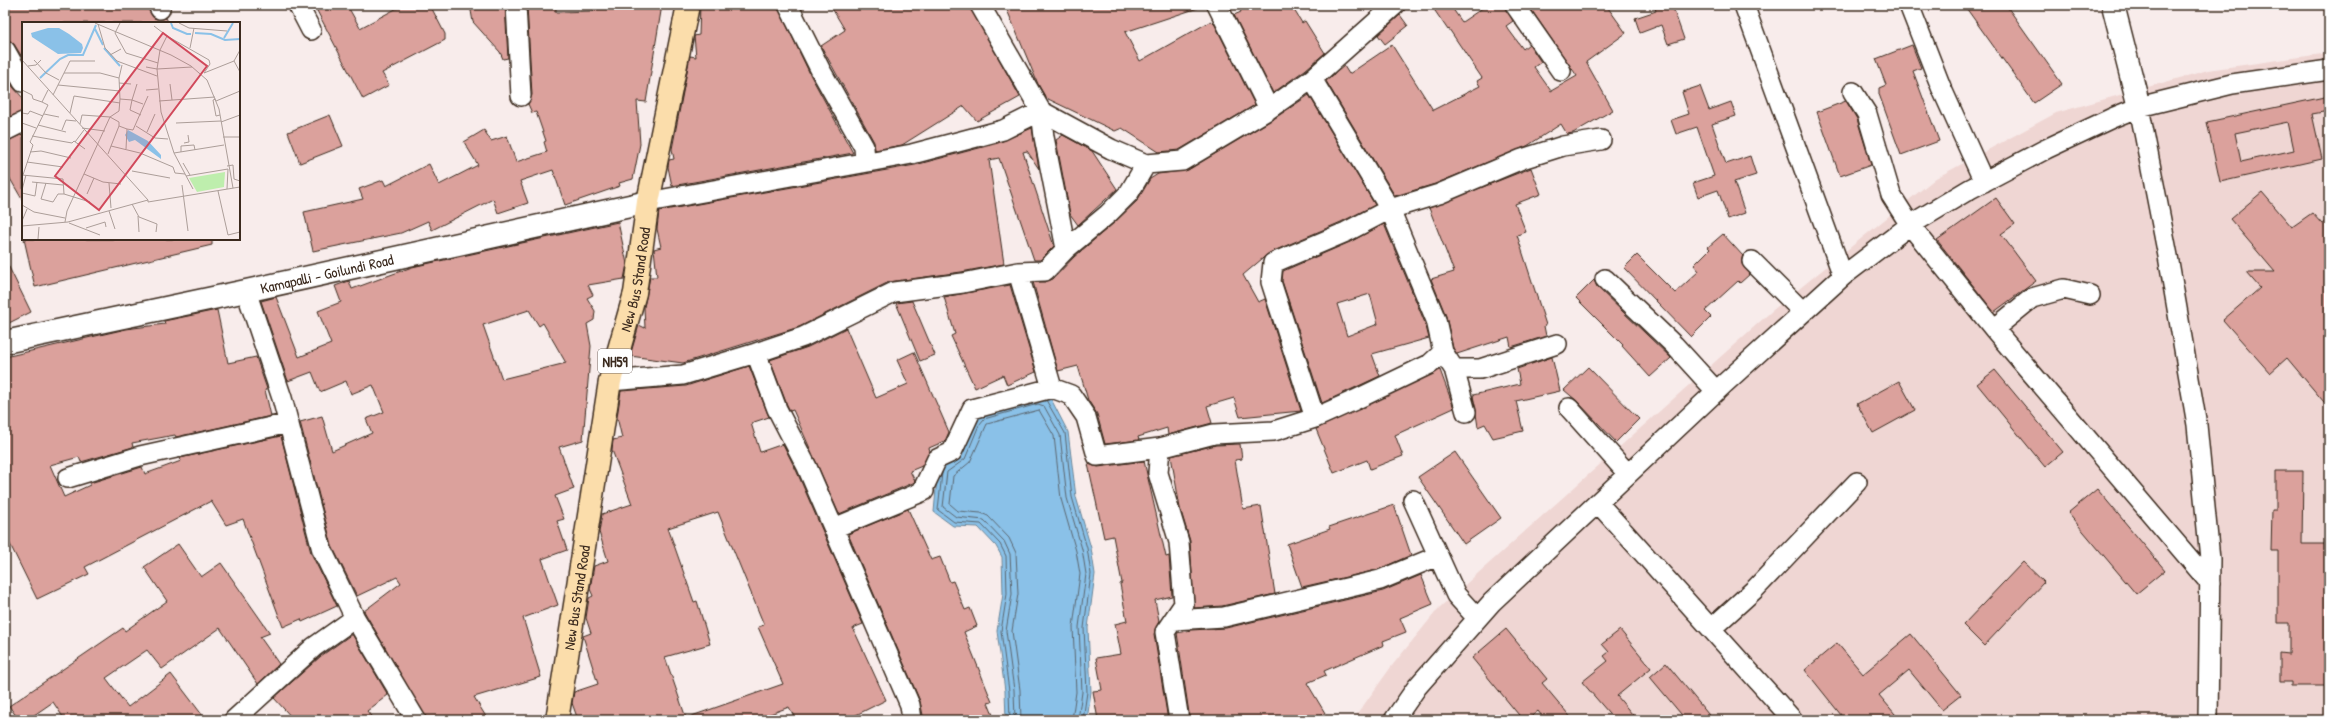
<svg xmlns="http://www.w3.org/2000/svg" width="2334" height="725" font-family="'Patrick Hand',sans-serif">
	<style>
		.built { fill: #efd6d3 }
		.water { fill: #8ac1e8; stroke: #6a8597 }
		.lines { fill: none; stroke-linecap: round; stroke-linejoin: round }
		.shore { stroke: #5b666f; stroke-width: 1 }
		.building { fill: #dba19c; stroke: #3b2a1e; fill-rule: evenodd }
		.street-casing { stroke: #3b2a1e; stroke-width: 22 }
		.secondary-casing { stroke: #3b2a1e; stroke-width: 25 }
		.highway-casing { stroke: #3b2a1e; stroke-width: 25 }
		.street { stroke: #fff; stroke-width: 19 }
		.secondary { stroke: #fff; stroke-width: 22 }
		.highway { stroke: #fbddab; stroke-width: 22 }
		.labels { text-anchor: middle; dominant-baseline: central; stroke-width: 3; stroke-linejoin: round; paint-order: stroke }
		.shield { fill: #fff; stroke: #766a62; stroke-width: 1 }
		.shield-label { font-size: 14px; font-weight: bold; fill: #3b2a1e }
		.street-label { font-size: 15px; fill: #3b2a1e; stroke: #fff }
		.inset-river { fill: none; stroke: #8ac1e8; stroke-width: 2 }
		.inset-road { fill: none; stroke: #ac9e99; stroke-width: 1 }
		.view { fill: #d1495b; fill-opacity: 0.15; stroke: #d1495b; stroke-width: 2 }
		.inset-edge { fill: none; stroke: #3b2a1e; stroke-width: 2 }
	</style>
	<rect width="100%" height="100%" fill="#f8eceb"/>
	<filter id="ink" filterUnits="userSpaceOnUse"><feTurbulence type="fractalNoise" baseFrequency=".025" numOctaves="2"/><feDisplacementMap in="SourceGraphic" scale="8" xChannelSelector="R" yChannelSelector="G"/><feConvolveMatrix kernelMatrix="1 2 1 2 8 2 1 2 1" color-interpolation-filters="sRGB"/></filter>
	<g filter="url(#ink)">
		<path class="built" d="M2329,53V720H1353L1391,667L1439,608L1773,310L1936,178L2056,113L2208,70Z"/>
		<path class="water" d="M1050,397L1068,432L1076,497L1091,548L1095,574L1088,628L1091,692L1087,720H1006L1005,691L997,631L1003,594L1002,557L996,546L978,527L953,526L934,512L938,467L980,410Z"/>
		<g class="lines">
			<path class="shore" d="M1046,400L1065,433L1072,497L1087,548L1091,574L1084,628L1087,692L1083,720
				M942,473L938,510L954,522L981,524L1000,544L1006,556L1007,594L1001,631L1009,691L1010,720
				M1015,720L1014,690L1006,631L1012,594L1010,554L1004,541L984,520L956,517L943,507L947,472L965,459L979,425L984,419L1038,404L1044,406L1060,435L1067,498L1082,549L1086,574L1079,627L1082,692L1078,720
				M1021,720L1020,690L1012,631L1018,594L1016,553L1009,538L988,516L981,513L958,511L950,504L953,476L970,462L987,424L1039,410L1054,436L1061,499L1076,551L1080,574L1073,627L1076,692L1072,720"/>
		</g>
		<path class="building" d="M5,5H147L154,18L160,20L166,18L169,23H23L22,57L14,44L5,39Z
			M314,5H347L360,28L403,5H430L445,34V40L382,73L389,85L363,99Z
			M470,5H505L508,58L503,59L500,52L473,22Z
			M527,5H556V12L594,11L595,5H662L646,102L637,101L640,144L633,179L619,183L620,186L565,205L553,170L520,181L528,203L498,213L493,199L432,230L428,221L401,233L313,251L304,212L363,199L359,189L383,180L386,186L429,164L439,185L478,165L464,142L484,130L491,141L507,136L516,162L547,152L544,142L546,141L536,112L532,113L528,104L532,95Z
			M700,5H777L811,76L853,153L672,186L668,167L669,160L674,159L672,149L690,56L696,57L694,36L699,35Z
			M830,5H969L1020,97L977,121L964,106L902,145L875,150L874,142L821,46L845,30Z
			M1005,5H1197L1198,8L1125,32L1140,61L1211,21L1215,25L1255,105L1179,150L1159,152L1122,128L1115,131L1046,98L1038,84Z
			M1238,5H1291L1302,23L1305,21L1325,53L1305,70L1273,93L1234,15L1241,12Z
			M1431,5H1450L1462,22L1487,5H1504L1513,21L1506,26L1523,49L1529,44L1541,62L1534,67L1551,91L1577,76L1528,5H1606L1626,33L1586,62L1613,110L1573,133L1567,134L1561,124L1527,146L1435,184L1395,196L1326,81L1344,66L1349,74L1392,45L1433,110L1480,86L1477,81L1482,78L1449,29L1448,30Z
			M1654,5H1672L1684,39L1668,44L1661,25L1640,33L1635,18L1656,11Z
			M1964,5H2006L2062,84L2034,103Z
			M1400,15L1408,26L1385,44L1378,35Z
			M1912,45L1921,68L1913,71L1939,141L1901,155L1879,94V88L1886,85L1876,59Z
			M5,72L13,87L23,98V111L5,119Z
			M1700,86L1709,110L1731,102L1736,116L1712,124L1726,164L1750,156L1756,175L1734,182L1745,213L1728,219L1718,190L1698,197L1693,183L1714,176L1697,127L1676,134L1671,120L1689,114L1682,92Z
			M1309,95L1375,205L1341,222L1269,253L1243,275L1258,302L1265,299L1301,411L1240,417L1234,398L1207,406L1212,423L1168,435L1167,428L1138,437L1139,440L1105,444L1097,414L1088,400L1078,366L1058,371L1033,282H1045L1053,279L1074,257L1115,222L1137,201L1150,179L1158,174L1188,170L1275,118Z
			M2329,96V111L2312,114L2322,159L2220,182L2207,122ZM2288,122L2294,150L2241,162L2235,133Z
			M1846,101L1857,119L1871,165L1840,176L1817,112Z
			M330,115L343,146L300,163L288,132Z
			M1032,128L1039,169L1027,151L1023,152L1054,246L1040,260H1034L999,158L989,160L1004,264L961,272L889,282L799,327L683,363L630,356L639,325L645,328L644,307L650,277H657L654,249L661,247L657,229L659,211L915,165L998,143Z
			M23,134V201L5,170V142Z
			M1063,135L1092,151L1117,189L1078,225L1070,214L1056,140Z
			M1531,168L1541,194L1515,204L1526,232L1517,235L1546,325L1544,326L1546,336L1511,347L1509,337L1457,354L1453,348L1446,316L1431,279L1454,272L1429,208Z
			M2262,192L2292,227L2312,213L2322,224L2329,219V408L2287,358L2270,373L2223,320L2260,288L2246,272H2275L2230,219Z
			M1996,198L2015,224L2001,234L2036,281L1994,312L1937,240Z
			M618,222L627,264L624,279L588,285L593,295L587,298L595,311L594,320L587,324L591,346L583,440L559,447L574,489L555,496L564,519L557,521L567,550L542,559L558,605L523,618L541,677L474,697L488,720H427L364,611L401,583L397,577L357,596L332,546L300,422L322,416L332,451L372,433L366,419L384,412L373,385L351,394L346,381L320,392L312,372L288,381L261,301L276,297L299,357L331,344L318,311L341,302L335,286L349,281L352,289L412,267ZM529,310L539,326L543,323L566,363L502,379L483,325Z
			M1384,224L1425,323L1429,338L1372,354L1380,376L1322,403L1282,281L1283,271L1350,242ZM1370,294L1378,324L1347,336L1337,304Z
			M1723,234L1743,256L1742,264L1750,274L1740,283L1738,281L1705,311L1711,317L1691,337L1624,268L1637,255L1675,293L1699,271L1694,265L1710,249L1708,247Z
			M24,239H212V245L35,287Z
			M5,259L31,312L5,325Z
			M1594,280L1597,287L1671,358L1650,377L1622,346L1623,345L1576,298Z
			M1010,285L1036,372L1007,385L1003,375L975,388L951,336L955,334L944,297Z
			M912,301L935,355L920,361L896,303Z
			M217,310L228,363L256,357L267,389L265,390L271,416L176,437L175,435L132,443L133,447L81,462L79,457L50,465L64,497L90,485V483L142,467L145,474L181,461L180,458L281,436L311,553L337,606L302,622L301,619L283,627L243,519L226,525L211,501L85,567L89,574L37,599L5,534V357L126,329L165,324L164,321Z
			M846,328L876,398L908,384L897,360L914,352L949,432L945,441L929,448L930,451L922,466L910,471L915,481L913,483L839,514L793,410L790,411L787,405L770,360L808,347Z
			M1552,357L1560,391L1516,401L1523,431L1493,438L1485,424L1478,427L1473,395L1520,384L1517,369Z
			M749,366L769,417L751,423L760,452L783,444L797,472L863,624L853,628L886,700L846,720H796L789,707L754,720H578L572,703L574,692L598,684L583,636L591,633L586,618L589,598L593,596L590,589L594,566L608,561L599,532L602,514L632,504L612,450L613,440L622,438L617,417L621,391L686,386ZM718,512L764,625L758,627L783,684L686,718L665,657L710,644L697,601L694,602L668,528Z
			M1588,367L1639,419L1616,442L1577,401L1564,390Z
			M1440,370L1454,408L1395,435L1403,456L1370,469L1367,460L1334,473L1316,429Z
			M1995,370L2063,452L2045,467L1977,384Z
			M1899,381L1915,410L1873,433L1857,404Z
			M1240,444L1242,459L1235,460L1243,509L1261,506L1275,594L1222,606L1194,608L1190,541L1180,508L1171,456L1216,445Z
			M1455,452L1501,518L1464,544L1418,477Z
			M1144,461L1166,557L1169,556L1172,596L1155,600L1159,621L1154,634L1168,720H1098L1093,691L1102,690L1096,658L1121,654L1115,624L1127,621L1120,584L1122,583L1113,536L1104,538L1088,464L1098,467Z
			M2276,471H2303L2302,544H2329V686H2291V682H2280V653L2289,654V623H2278V551H2271L2272,510H2276Z
			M2097,489L2165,570L2136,594L2068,513Z
			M1394,505L1411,555L1377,570L1302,587L1287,544L1330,529L1329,527Z
			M908,509L931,560L940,557L950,582L953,581L965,610L970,608L977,626L964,632L992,702L988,703L995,720H924L920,701L848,534Z
			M178,544L201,577L221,563L270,633L260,637L279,664L258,684L220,628L162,669L147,650L106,678L128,707L171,674L206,720H65L53,702L27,720H19L9,706L123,628L125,631L167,601L144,567Z
			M2023,562L2044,582L1984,646L1963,625Z
			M1421,575L1433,604L1400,618L1406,632L1383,641L1384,645L1324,671L1326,675L1307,683L1325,713L1313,720H1190L1177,633L1191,630L1226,628L1383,591Z
			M1506,629L1547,679L1542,683L1573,720H1545L1538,711L1527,720H1523L1472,658Z
			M1620,630L1651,668L1617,696L1637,720H1615L1582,682L1608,661L1604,656L1609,652L1602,644Z
			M352,634L388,695L367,711L374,720H294L274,698L321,656Z
			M1911,634L1961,695L1942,710L1909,670L1879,695L1900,720H1845L1805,670L1837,643L1863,674Z
			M1666,663L1713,720H1686L1650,677Z"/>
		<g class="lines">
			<defs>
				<path id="street" d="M158,5L160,9
					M298,5L311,30
					M516,5L521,96
					M788,5L821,71L864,147L865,162
					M1217,5L1269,109
					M1515,5L1561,71
					M1744,5L1843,276
					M1909,5L1941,87L1984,182
					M5,50L23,82
					M1312,79L1395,5
					M1853,92L1867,114L1891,195L1910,225L1994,329L2210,583
					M2139,107L2168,256L2197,425L2210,559L2208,720
					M5,131L23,122
					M648,202L912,154L1003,130L1041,111L1111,149L1146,164L1182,161L1269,109L1312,79L1390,209L1439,194L1522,159L1563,146L1601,140
					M1066,249L1108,214L1129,193L1146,164
					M1752,261L1803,312
					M1605,279L1674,345L1716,391
					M246,291L282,398L322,550L355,618L416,720
					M1994,329L2032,298L2064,289L2090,295
					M756,353L803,337L894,292L963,283L1018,272
					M1454,369L1466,412
					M610,381L683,375L756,353L777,409L807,467L910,705L912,720
					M1052,388L1071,395L1086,417L1097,456L1160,448L1214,434L1274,431L1315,418L1355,400L1430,364L1443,352
					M1569,408L1628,474
					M1315,418L1271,282L1273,263L1346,232L1390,209L1436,320L1443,352L1454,369H1480L1557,344
					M1160,448L1158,473L1179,542L1184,604L1165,632L1179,720
					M68,478L140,456L289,423
					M1413,500L1456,595L1477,618
					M1598,503L1793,720
					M834,528L924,491L923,489L937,459L952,452L972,409L1052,388L1018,272L1045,271L1066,249L1044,137L1041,111L980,5
					M1173,620L1224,617L1380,580L1438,556
					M1712,628L1755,589L1857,482
					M234,720L314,647L355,618
					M1394,720L1417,687L1492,602L1724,384L1843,276L1910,225L1970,189L2046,149L2112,118L2139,107L2232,84L2329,70"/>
				<g id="secondary">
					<path d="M2113,5L2139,107"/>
					<path id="s1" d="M5,342L246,291L648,202"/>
				</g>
				<g id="highway">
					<path id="s2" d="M557,720L610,381L635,293L648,202L688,5"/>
				</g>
			</defs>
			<use href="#street" class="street-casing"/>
			<use href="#secondary" class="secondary-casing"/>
			<use href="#highway" class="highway-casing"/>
			<use href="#street" class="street"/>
			<use href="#secondary" class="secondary"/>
			<use href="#highway" class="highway"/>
		</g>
	</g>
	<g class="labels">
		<rect class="shield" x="598" y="349" width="34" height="24" rx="3"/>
		<g class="shield-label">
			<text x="615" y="361">NH59</text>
		</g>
		<g class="street-label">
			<text stroke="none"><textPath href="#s1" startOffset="329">Kamapalli - Goilundi Road</textPath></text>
			<text stroke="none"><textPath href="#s2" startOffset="448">New Bus Stand Road</textPath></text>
			<text stroke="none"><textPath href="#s2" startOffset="124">New Bus Stand Road</textPath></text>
		</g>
	</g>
	<g transform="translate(22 22)">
		<rect width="218" height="218" fill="#f8eceb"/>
		<path d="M203,150L202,165L175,170L167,156Z" fill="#beeead"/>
		<path d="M26,6H37L47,12L60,22L61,26L59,31L36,32L10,15L9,11ZM106,108L126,119L139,133V137L113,118L107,120L103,113Z" fill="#8ac1e8"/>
		<path class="inset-river" d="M149,1L151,6L165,12H169M73,7L81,23M173,11L189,12L203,18L218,17M202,16L211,1M82,26L98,44M18,56L38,37L46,33H61L74,3"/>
		<path class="inset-road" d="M73,1L149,33L169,44L185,58L197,87L211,166M98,1L93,11L104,31L136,41M157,1L167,6L205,9M76,2L83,26L95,39L135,54M132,4L145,14M168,26L172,6M88,33L99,27M0,38L126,178M12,38L24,51L37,58M212,39L218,50M6,44L14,43L19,38M124,45L135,47L170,45M42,51H78L97,56M182,51L212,39L218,28M97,61L109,62M148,62L150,78M36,63L98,69M0,68L10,73L11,77L20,80M124,68L136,67M31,73L48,39H73M98,77L97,56L100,43M194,77L191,78L194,94L198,93M137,79L193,75M194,79L218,69M0,91L6,92L8,89L21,94M48,91L52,74L98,81M22,92L37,95M119,93L108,88L110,78L121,82M199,100L218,93M0,101L14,106M154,101L199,99M58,102L60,93L88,95L97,100V104L105,107L104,127M16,103L44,110M114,104L133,116L146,117M60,106L83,109M105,107L111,108L126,74M40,108L44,98L54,99M125,110L133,92M10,114L50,121L52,119L63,127M201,115H218M53,120L62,108M162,121L167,120L166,113M89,124L97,104M8,130L19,129L49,136M159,130V124L172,123L173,128M152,131L202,123M86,132L89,124L118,131L151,145L153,151L163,152M5,140L41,145M161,141L168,153M205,144L211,143L212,157L218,159M110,149L148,156M62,152L81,160L99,162M0,153L41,157L42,172L68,180M1,153L11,123L8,120L26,83L20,80L26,68M164,154L206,147M10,160L41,163M24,161L19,177L31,180L36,172H42M87,161L89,186M160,163L166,209M171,167L152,131L139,90L135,47L138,28L145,14L187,38L188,42L182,51M205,167L206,147M0,168L4,153M196,169L206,213L218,210M0,171L13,174L15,160M65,172L72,156M126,178V180L218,165M110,182L117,195L135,202L134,210M0,183L12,190L43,196M87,189L93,207M116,194L117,210M0,199L5,187M43,200L45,189L88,95L97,89L98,77L110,78L115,62M47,201L78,213M0,204L46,200L126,178M64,206L83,200L84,205M16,217L17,205"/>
		<path class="view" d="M141,11L185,44L77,188L33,154Z"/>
		<rect width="218" height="218" class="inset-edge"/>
	</g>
	<rect width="2334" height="725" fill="none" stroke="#fff" stroke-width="20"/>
	<rect x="10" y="10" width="2314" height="705" fill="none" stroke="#3b2a1e" stroke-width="1.5" filter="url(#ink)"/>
</svg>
